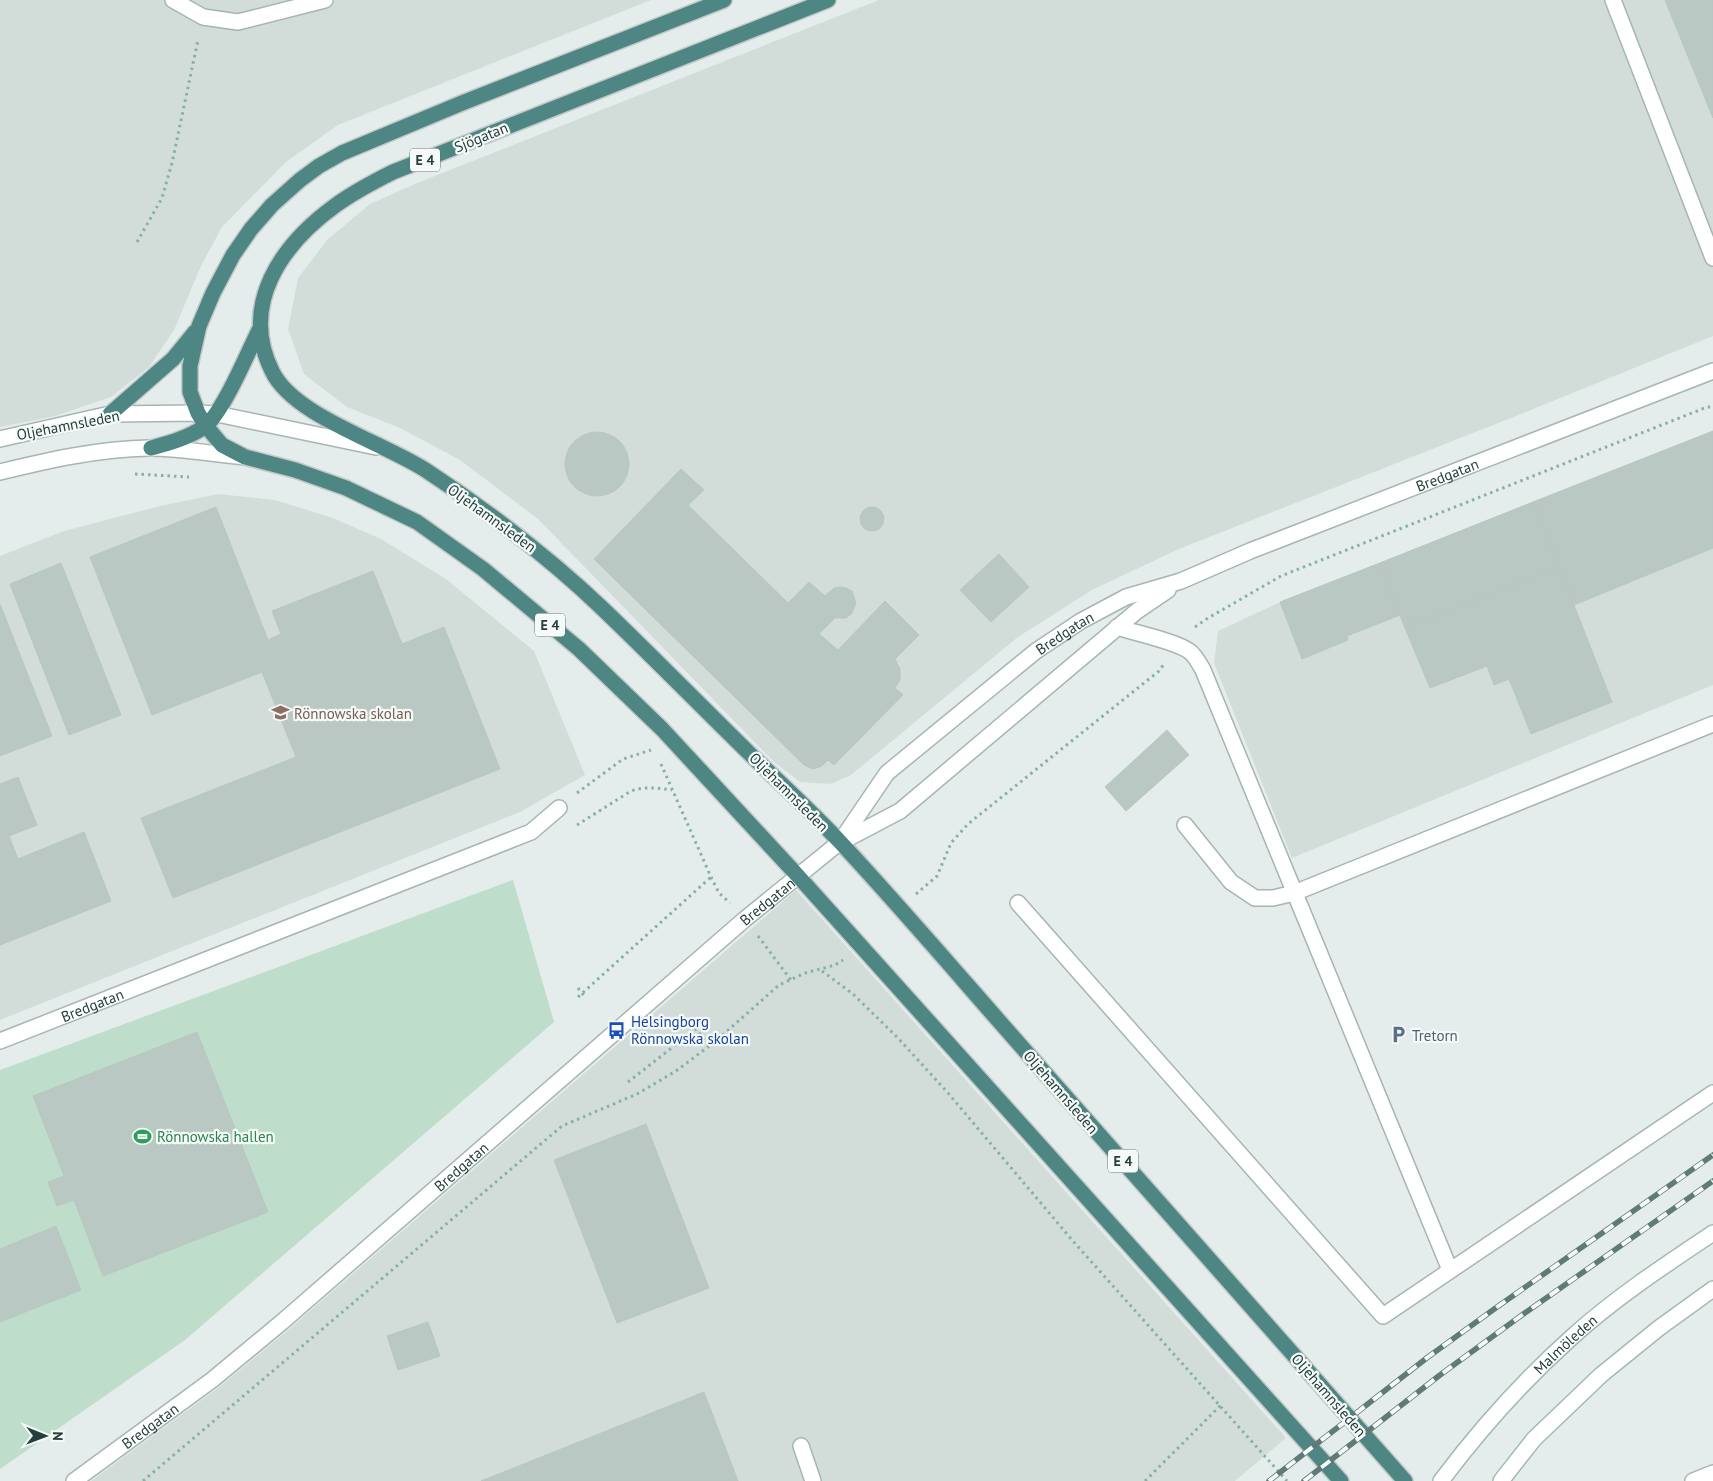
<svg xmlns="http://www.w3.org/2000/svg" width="1713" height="1481" font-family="'PT Sans',sans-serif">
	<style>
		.built { fill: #d2ddda }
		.green { fill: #bedecb }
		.building { fill: #bac8c4; stroke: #b7c7c3 }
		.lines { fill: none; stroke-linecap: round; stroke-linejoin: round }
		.service-casing { stroke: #a7b5b3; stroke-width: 18 }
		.minor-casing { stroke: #a7b5b3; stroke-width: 18 }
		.tertiary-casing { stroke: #a7b5b3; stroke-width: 18 }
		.secondary-casing { stroke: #a3b9b4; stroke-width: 18 }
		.trunk-casing { stroke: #c2c9c8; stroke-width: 18 }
		.path { stroke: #86b0a9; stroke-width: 3; stroke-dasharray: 2.5 4; stroke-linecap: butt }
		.service { stroke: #fff; stroke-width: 15 }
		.minor { stroke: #fff; stroke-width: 15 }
		.tertiary { stroke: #fff; stroke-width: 15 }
		.secondary { stroke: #fff; stroke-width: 15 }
		.trunk { stroke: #4d8682; stroke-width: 15 }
		.rail-casing { stroke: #5f7a77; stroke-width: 5.5 }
		.rail { stroke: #f5faf8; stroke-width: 4; stroke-dasharray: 11; stroke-linecap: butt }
		.labels { text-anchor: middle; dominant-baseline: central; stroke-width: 4.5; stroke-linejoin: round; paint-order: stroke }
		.shield { fill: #f5faf8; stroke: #637774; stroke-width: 1 }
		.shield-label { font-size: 14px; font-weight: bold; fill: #243f3c }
		.street-label { font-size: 15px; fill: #243f3c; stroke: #f5faf8 }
		.education-label { font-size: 15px; fill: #785e54; stroke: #f5faf8; text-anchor: start }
		.transit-label { font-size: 15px; fill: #164399; stroke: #f5faf8; text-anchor: start }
		.service-label { font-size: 15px; fill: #4e5e75; stroke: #f5faf8; text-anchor: start }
		.leisure-label { font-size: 15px; fill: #27864d; stroke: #f5faf8; text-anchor: start }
	</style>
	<rect width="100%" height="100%" fill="#e4edeb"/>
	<path class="built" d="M0,0H651L338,125L286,162L222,227L201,266L174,330L149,367L111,397L55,416L0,427Z
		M879,0H1713V336L1511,418L1179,549L1092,590L1018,637L851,775L831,784L800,782L773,761L538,519L460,460L400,428L347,407L304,374L288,329L298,278L328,239L370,204L417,183Z
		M1713,431V685L1292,858L1214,663L1218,631L1280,602Z
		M218,494L275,500L333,518L381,539L446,579L534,651L585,775L520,812L0,1020V556L64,531L160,506Z
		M796,890L1286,1438L1235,1481H91L218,1388L288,1330Z"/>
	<path class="green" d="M513,880L554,1022L185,1340L0,1469V1070Z"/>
	<path class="building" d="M1665,0H1713V118Z
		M1713,431V548L1574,605L1533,502Z
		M565 464a32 32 0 1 1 64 0a32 32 0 1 1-64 0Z
		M681,469L704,490L688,505L788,603L809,582L825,596L834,588L840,587L846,588L852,591L856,603L852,613L846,618H835L819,634L838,650L885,601L919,635L895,659L900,669V680L895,688L903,695L834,765L828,760L822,766L813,769L804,765L594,559Z
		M1533,502L1559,567L1405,628L1380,563Z
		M860 519a12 12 0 1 1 24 0a12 12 0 1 1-24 0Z
		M216,507L268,640L281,634L272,611L373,571L402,644L444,627L500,769L173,898L141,818L296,757L262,672L152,715L90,557Z
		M999,554L1029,587L991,622L960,590Z
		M61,563L121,715L69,735L10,584Z
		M1380,563L1400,615L1347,636L1348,640L1302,659L1280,602Z
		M1559,567L1612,702L1531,734L1509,679L1494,685L1487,666L1430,688L1405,628Z
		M0,604L52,736L0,756Z
		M1167,730L1189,755L1126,811L1105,787Z
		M18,777L37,825L9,836L18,859L84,832L111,901L0,945V784Z
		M197,1032L268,1212L103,1276L74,1200L57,1206L48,1182L64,1176L33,1096Z
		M646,1124L709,1288L617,1323L554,1160Z
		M56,1226L81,1290L0,1322V1249Z
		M428,1322L440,1356L398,1370L387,1336Z
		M704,1392L738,1481H481Z"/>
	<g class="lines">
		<defs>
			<g id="service">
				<path d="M173,0L203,17L238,22L325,0"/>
				<path d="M1613,0L1713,258"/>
				<path d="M1117,627C1135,633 1175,641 1189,651C1195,655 1199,663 1203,670L1450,1270"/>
				<path d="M1185,825L1231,882L1255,898H1273L1294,893L1713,724"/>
				<path d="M1018,903L1383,1316L1713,1093"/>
				<path id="s1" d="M0,1041L531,832L559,808"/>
			</g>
			<g id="minor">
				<path d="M0,439L110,414L198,413L217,414L376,447"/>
				<path d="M0,472C49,460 98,449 149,448C180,448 213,454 245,457"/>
				<path d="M843,841L900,811L1137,611L1168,590"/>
				<path id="s2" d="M840,842L887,773L1036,651L1081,621L1126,597L1181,581L1250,551L1713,371"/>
				<path d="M801,1446L813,1481"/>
				<path d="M1693,1481L1713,1473"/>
			</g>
			<g id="tertiary">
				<path id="s3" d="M74,1481L212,1380L282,1322L745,919L840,842"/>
			</g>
			<g id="secondary">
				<path id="s4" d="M1441,1481C1480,1429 1524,1380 1572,1337C1615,1298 1665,1265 1713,1233"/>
				<path d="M1501,1481L1534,1439L1601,1375L1659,1328L1713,1289"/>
			</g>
			<path id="trunk" d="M724,0L462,103L342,153L319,166L300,180L272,205L251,229L233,255L213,293L199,326L190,366V392L198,413L206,426L222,445L245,457L295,470L346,488L417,522L483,569L579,649L662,729L798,876L1341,1481
				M828,0L393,172C373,182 354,192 336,205C282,244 239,304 272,371C293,416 385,443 427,471C489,512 549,557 603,609C652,656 700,705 749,753C780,783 813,813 842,844C906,913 966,984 1028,1054C1154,1196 1279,1339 1405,1481
				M110,414L173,359L195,332
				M151,448C169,443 188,438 204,427C222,415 248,352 259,330"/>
		</defs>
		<use href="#service" class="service-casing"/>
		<use href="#minor" class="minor-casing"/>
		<use href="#tertiary" class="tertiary-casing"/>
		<use href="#secondary" class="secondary-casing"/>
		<use href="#trunk" class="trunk-casing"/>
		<path class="path" d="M137,242L162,198L172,163L198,40
			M135,474L189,477
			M1195,627L1208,618L1281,576L1707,407H1713
			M661,764L711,877L719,893L730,903
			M577,793L623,759L651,750
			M577,825L631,791C645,786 657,788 672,790
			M916,894L937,876L951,843L968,824L1159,671L1164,664
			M758,936L791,980
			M822,971L853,994L898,1038L948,1093L1072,1240L1287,1481
			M578,988L585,997
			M578,997L711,877
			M628,1082L696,1029L709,1046
			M143,1481L562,1126L637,1094L676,1071L716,1041L779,985L805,973L835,965L843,960
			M1145,1481L1221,1405"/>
		<use href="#service" class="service"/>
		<use href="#minor" class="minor"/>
		<use href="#tertiary" class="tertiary"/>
		<use href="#secondary" class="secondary"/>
		<use href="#trunk" class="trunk"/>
		<defs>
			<path id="rail" d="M1269,1481L1428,1357L1497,1307L1713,1155
				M1304,1481L1440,1375L1522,1315L1713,1181"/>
		</defs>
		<use href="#rail" class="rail-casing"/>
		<use href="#rail" class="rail"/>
	</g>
	<defs>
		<symbol id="school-bare" viewBox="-9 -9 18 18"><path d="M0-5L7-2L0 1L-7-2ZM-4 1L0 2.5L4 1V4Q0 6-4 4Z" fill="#8d6e63" stroke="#f5faf8" stroke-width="2.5" paint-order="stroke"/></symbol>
		<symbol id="bus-bare" viewBox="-9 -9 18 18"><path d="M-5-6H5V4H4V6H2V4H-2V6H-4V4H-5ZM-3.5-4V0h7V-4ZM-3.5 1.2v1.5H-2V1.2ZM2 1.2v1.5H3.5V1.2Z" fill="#1a4fb4" stroke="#f5faf8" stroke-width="2.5" paint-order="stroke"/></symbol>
		<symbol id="parking-bare" viewBox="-9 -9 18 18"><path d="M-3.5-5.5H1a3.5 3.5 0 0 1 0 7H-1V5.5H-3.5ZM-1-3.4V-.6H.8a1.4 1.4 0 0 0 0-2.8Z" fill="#5c6f8a" stroke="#f5faf8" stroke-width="2.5" paint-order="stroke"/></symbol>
		<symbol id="stadium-bare" viewBox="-9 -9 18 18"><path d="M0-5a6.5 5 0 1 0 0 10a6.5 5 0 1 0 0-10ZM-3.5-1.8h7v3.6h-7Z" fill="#2e9e5b" stroke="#f5faf8" stroke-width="2.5" paint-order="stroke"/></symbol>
	</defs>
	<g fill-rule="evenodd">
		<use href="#school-bare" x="268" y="700" width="25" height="25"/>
		<use href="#bus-bare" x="604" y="1018" width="25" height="25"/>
		<use href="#parking-bare" x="1386" y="1022" width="25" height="25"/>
		<use href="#stadium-bare" x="130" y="1124" width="25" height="25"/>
	</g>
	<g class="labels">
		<g class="shield">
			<rect x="410" y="148.5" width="30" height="23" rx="4"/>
			<rect x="535" y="613.5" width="30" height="23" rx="4"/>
			<rect x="1108" y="1149.5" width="30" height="23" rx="4"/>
		</g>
		<g class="shield-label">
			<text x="425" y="160">E 4</text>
			<text x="550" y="625">E 4</text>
			<text x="1123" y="1161">E 4</text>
		</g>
		<g class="street-label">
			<text transform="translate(481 137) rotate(-22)">Sjögatan</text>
			<text transform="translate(68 425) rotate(-11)">Oljehamnsleden</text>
			<text stroke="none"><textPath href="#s2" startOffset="725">Bredgatan</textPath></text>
			<text transform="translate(492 518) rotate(36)">Oljehamnsleden</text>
			<text stroke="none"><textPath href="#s2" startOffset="310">Bredgatan</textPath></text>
			<text transform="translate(789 792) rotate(45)">Oljehamnsleden</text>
			<text stroke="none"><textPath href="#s3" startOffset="904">Bredgatan</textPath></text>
			<text stroke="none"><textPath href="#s1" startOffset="99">Bredgatan</textPath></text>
			<text transform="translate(1061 1092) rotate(49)">Oljehamnsleden</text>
			<text stroke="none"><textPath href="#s3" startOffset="499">Bredgatan</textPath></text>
			<text stroke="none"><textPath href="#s4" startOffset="185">Malmöleden</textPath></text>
			<text transform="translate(1329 1395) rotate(49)">Oljehamnsleden</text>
			<text stroke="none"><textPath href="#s3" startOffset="94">Bredgatan</textPath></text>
		</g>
		<g class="education-label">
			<text x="294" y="713">Rönnowska skolan</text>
		</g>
		<g class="transit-label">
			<text x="631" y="1021">Helsingborg<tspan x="631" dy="17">Rönnowska skolan</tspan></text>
		</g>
		<g class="service-label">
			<text x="1412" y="1035">Tretorn</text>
		</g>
		<g class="leisure-label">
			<text x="157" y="1136">Rönnowska hallen</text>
		</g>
	</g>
	<g transform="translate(45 1436) rotate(91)" stroke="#f5faf8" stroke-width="4" paint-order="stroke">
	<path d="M0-4L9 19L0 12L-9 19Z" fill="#243f3c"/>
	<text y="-8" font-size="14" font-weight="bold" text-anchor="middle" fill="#243f3c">N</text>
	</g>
</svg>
